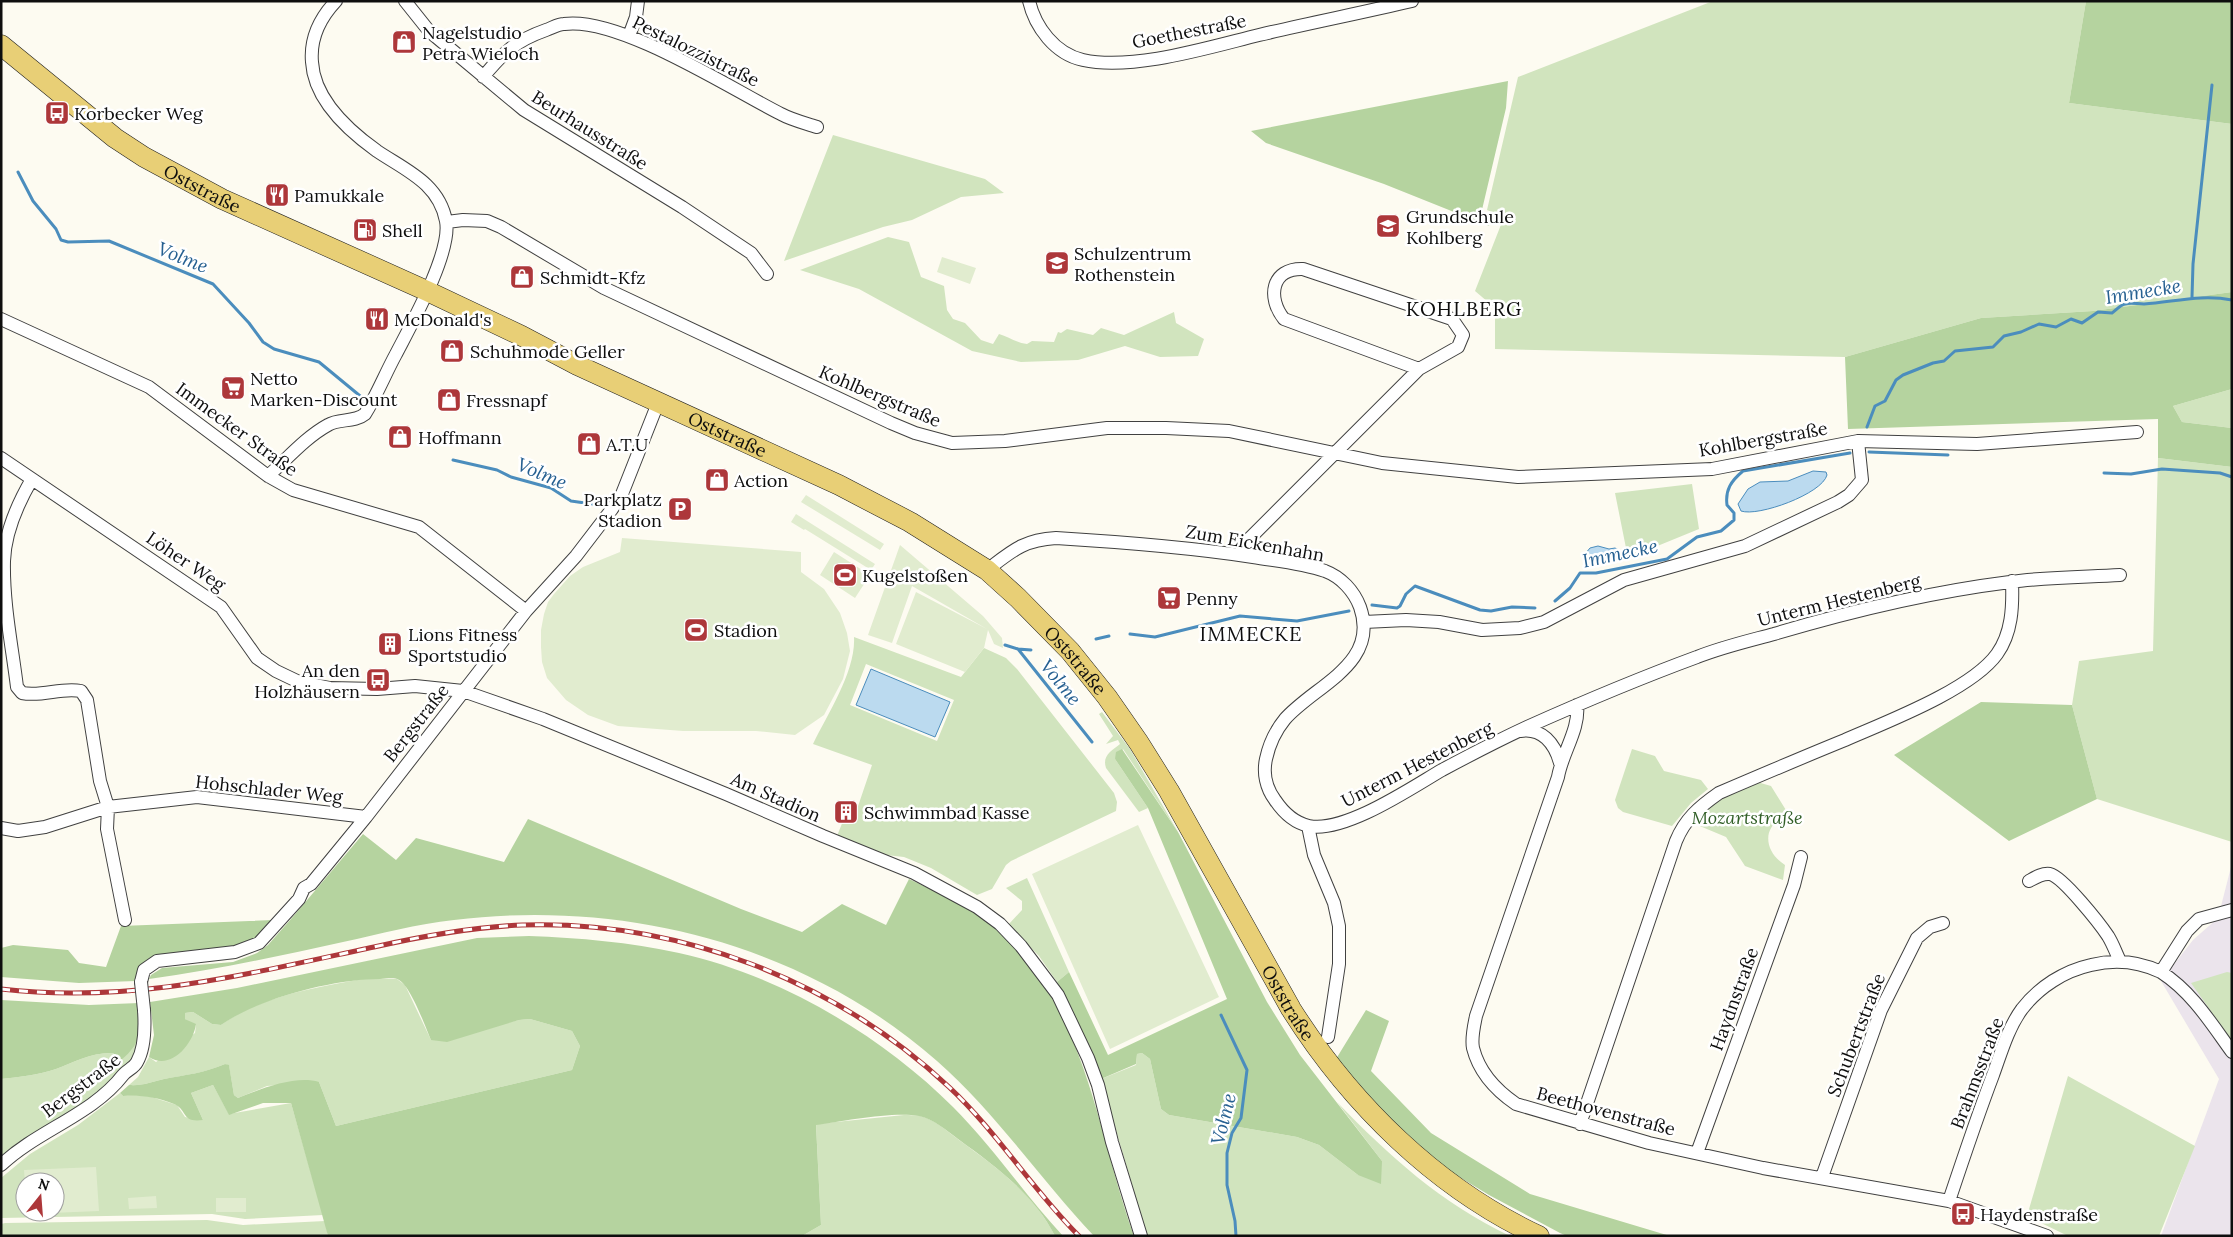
<svg xmlns="http://www.w3.org/2000/svg" width="2233" height="1237" font-family="Lora,serif">
	<style>
		.industrial { fill: #ebe4ec }
		.green { fill: #d1e4be; fill-rule: evenodd }
		.forest { fill: #b5d39f }
		.pitch { fill: #e1eccf }
		.water { fill: #bbdaef; stroke: #4b8dbd }
		.lines { fill: none; stroke-linecap: round; stroke-linejoin: round }
		.stream { stroke: #4b8dbd; stroke-width: 3 }
		.street-casing { stroke: #414141; stroke-width: 14 }
		.primary-casing { stroke: #1f1f1f; stroke-width: 21 }
		.street { stroke: #fff; stroke-width: 12 }
		.primary { stroke: #e8cf76; stroke-width: 20 }
		.rail-casing { stroke: #ad373a; stroke-width: 5 }
		.rail { stroke: #fff; stroke-width: 3; stroke-dasharray: 9; stroke-linecap: butt }
		.street-bridge-casing { stroke: #414141; stroke-width: 14; stroke-linecap: butt }
		.street-bridge { stroke: #fff; stroke-width: 12 }
		.labels { text-anchor: middle; dominant-baseline: central; stroke-width: 5; stroke-linejoin: round; paint-order: stroke }
		.street-label { font-size: 18px; fill: #0e0e0e; stroke: #fff }
		.poi-label { font-size: 18px; fill: #0e0e0e; stroke: #fff; text-anchor: start }
		.park-label { font-size: 18px; font-style: italic; fill: #305e26; stroke: #fff }
		.water-label { font-size: 19px; font-style: italic; fill: #266091; stroke: #fff }
		.quarter-label { font-size: 20px; letter-spacing: 1px; fill: #0e0e0e; stroke: #fff }
	</style>
	<rect width="100%" height="100%" fill="#fdfbf1"/>
	<path class="industrial" d="M2232,863V1236H2161L2219,1079L2161,981L2193,940L2218,918Z"/>
	<path class="green" d="M1713,1H2086L2069,103L2232,124V292L2093,311L1981,318L1845,357L1495,349V308L1475,291L1504,217L1487,210L1518,77Z
		M833,135L985,179L1004,193L961,197L912,220L883,227L784,261Z
		M888,237L909,242L921,277L944,286L947,310L953,319L965,323L981,340L993,344L999,334C1009,337 1017,343 1027,344L1032,341L1054,342L1058,332L1061,333L1067,329L1093,335L1101,328L1124,335L1174,312L1176,323L1204,339L1198,356L1160,357L1125,346L1078,360L1021,362L972,351L859,289L800,270Z
		M2232,389V428L2182,422L2173,406Z
		M2158,458L2232,467V842L2097,799L2072,705L2079,661L2153,651Z
		M1692,484L1699,529L1628,558L1615,493Z
		M854,637L961,677L984,648L1006,658L1017,669L1114,793L1117,802L1116,811L1011,861L1006,865L992,889L977,895L931,868L904,857L886,855L837,836L845,816L854,818L872,765L813,744C828,713 856,671 854,637ZM866,664L954,700L937,741L850,705Z
		M1102,712L1130,749L1178,832L1123,749L1115,759L1148,808L1139,812L1106,768C1102,756 1111,751 1120,744L1118,740L1106,744L1113,736L1099,714Z
		M1632,749L1655,756L1664,771L1701,780L1708,789L1691,803L1672,826L1623,812L1618,808L1615,800Z
		M1757,782L1771,786L1789,815C1761,824 1763,851 1785,865L1783,880L1745,866L1726,837L1695,824C1705,801 1735,791 1757,782Z
		M1027,878L1069,972L1057,982L1039,956L1008,925L1022,910V901L1006,888Z
		M2227,972L2232,973V1041L2191,983Z
		M362,979H397L405,985L431,1040L519,1020L530,1019L572,1031L580,1046L572,1070L336,1126L319,1082L267,1086L238,1098L234,1095L229,1066L225,1064C204,1073 186,1075 164,1079C152,1082 142,1086 129,1085L138,1077L149,1057L156,1062L195,1033L196,1025L185,1019V1013L193,1012L212,1024L221,1025C261,996 314,988 362,979Z
		M139,1039C136,1050 131,1062 123,1070C89,1106 42,1131 1,1159V1079C19,1077 39,1075 56,1069C74,1062 93,1052 113,1053L120,1061Z
		M1142,1053L1150,1059L1161,1109L1169,1115L1297,1137L1319,1145L1358,1175L1382,1161L1337,1102C1390,1157 1440,1202 1510,1236H1147L1101,1079L1136,1065L1137,1054Z
		M2068,1076L2195,1146L2159,1236H2068L2027,1216Z
		M213,1085L229,1114L291,1103L323,1215L245,1219L212,1214L1,1218V1178L30,1154L78,1125L120,1093L123,1096L145,1095L177,1105L185,1117L203,1120L191,1093ZM25,1182H55V1212H25Z
		M904,1115C909,1115 915,1115 920,1116C934,1119 947,1131 959,1140C996,1167 1034,1194 1055,1236H802L821,1225L816,1124Z
		M207,1220L243,1225L325,1221L328,1236H1V1224L5,1223Z"/>
	<path class="forest" d="M2086,1H2232V124L2069,103Z
		M1508,81L1506,108L1481,214L1491,217L1489,226L1384,184L1266,143L1251,131Z
		M2232,292V389L2173,406L2182,422L2232,428V467L2158,458V419L1848,429L1845,357L1981,318L2093,311Z
		M1981,702L2072,705L2097,799L2009,841L1894,755Z
		M1122,749L1178,832L1267,1002L1300,1055L1382,1161L1381,1184L1358,1175L1319,1145L1297,1137L1169,1115L1161,1109L1150,1059L1142,1053L1137,1054L1136,1064L1101,1079L1089,1045L1057,982L1069,972L1108,1055L1227,999L1148,808L1115,759L1116,752Z
		M528,819L741,909L802,932L842,904L886,925L909,879C936,892 965,904 989,923C1086,1001 1095,1127 1134,1236H1094C1040,1179 996,1113 937,1061C805,945 626,899 454,920C417,924 380,934 343,942C279,956 215,970 149,979L151,975L162,968L233,962L257,953L268,945L291,919L363,834L396,860L416,838L504,862Z
		M273,920L250,943L234,949L153,958C141,962 140,969 136,981L79,983L1,977V948L13,945L68,950L79,963L106,967L121,926Z
		M529,936C580,938 629,942 679,953C779,975 881,1035 953,1107C993,1147 1024,1194 1063,1236H1055C1034,1194 995,1166 958,1139C947,1131 934,1119 919,1116C895,1111 842,1121 816,1125L821,1225L802,1236H328L291,1103H263L229,1115L213,1085L191,1093L203,1120C181,1123 188,1110 174,1104C157,1097 141,1095 123,1096L120,1093L129,1085C142,1086 152,1082 164,1079C185,1075 204,1073 225,1064L229,1065L234,1095L238,1098C261,1089 295,1075 319,1082L336,1126L572,1070L580,1046L572,1031L530,1019L519,1020L447,1042L431,1040C425,1026 411,987 399,980C394,977 386,979 380,979C334,979 259,998 221,1025L212,1024L193,1012L185,1013V1019L196,1024C193,1045 170,1071 149,1057L154,1035L150,1002L237,988L477,938Z
		M1,1000L89,1005L139,1003C139,1032 144,1041 120,1061L113,1053C93,1052 74,1062 56,1069C39,1075 19,1077 1,1079Z
		M1366,1010L1389,1021L1371,1071L1431,1133L1530,1194L1670,1236H1567L1560,1233L1489,1195L1428,1158L1376,1110L1336,1059Z"/>
	<path class="pitch" d="M942,257L976,268L970,284L937,272Z
		M806,495L884,544L880,550L801,502Z
		M796,514L875,564L871,570L805,529L804,530L791,522Z
		M622,538L801,552V572L824,589L840,613L847,633L850,651L843,679L824,715L795,735L756,731H683L618,726L588,715L566,700L547,678L542,662L541,647V630L544,614L548,602L554,594L570,576L583,567L620,552Z
		M900,545L983,616L1002,638L1003,648L994,644L988,630L984,648L965,672L896,644L916,592L987,629L912,586L892,643L868,635Z
		M834,552L870,575L855,598L820,575Z
		M1138,825L1219,997L1110,1049L1032,874Z
		M96,1167L99,1211L27,1214L26,1212H55V1182L25,1183L24,1170Z
		M156,1196L157,1208L129,1209L128,1198Z
		M216,1198H246V1212H216Z"/>
	<path class="water" d="M1813,471L1826,472L1827,475C1822,494 1758,517 1741,511L1738,504L1748,489L1760,482L1788,481Z
		M1598,546L1609,549L1615,548L1619,550L1620,555C1616,562 1597,567 1590,564L1585,554L1590,548Z
		M871,669L950,702L935,737L856,705Z"/>
	<g class="lines">
		<path class="stream" d="M18,172L33,201L56,229L61,240L68,242L109,241L213,284L249,323L263,342L274,349L319,362L365,400
			M2192,297L2193,264L2212,85
			M1867,427L1875,406L1885,401L1896,380L1903,375L1933,363L1944,361L1955,351L1993,347L2004,336L2021,332L2039,324L2056,327L2071,319L2082,323L2098,312L2112,313C2116,310 2120,305 2125,304C2131,302 2137,304 2144,304C2174,302 2201,294 2232,300
			M1869,452L1948,455
			M453,460L497,470L511,477L551,488L571,501L592,504
			M2104,473L2131,474L2162,469L2220,473L2232,477
			M1555,601L1570,588L1580,573H1596L1667,559L1697,537L1721,531L1734,520V513L1727,505C1725,490 1731,481 1743,471L1850,453
			M1372,605L1397,608L1400,606L1406,594L1415,586L1480,610L1491,611L1512,607L1535,608
			M1130,634L1155,637L1240,616L1297,621L1349,611
			M1096,639L1109,636
			M1005,645L1018,649L1092,742
			M1018,649L1031,650
			M1221,1015L1247,1070L1241,1118L1232,1133L1227,1153V1185L1235,1221L1236,1236"/>
		<defs>
			<path id="street" d="M405,1L429,31L524,110L682,207L751,253L767,274
				M1029,1C1035,27 1055,54 1083,60C1133,71 1210,47 1259,35C1310,23 1361,13 1412,1
				M629,36L636,17L638,1
				M483,77C504,52 515,41 546,30C552,28 558,24 564,24C619,16 731,89 781,114C792,120 805,123 817,127
				M447,222L463,220L487,221L501,227L604,288L891,423L915,433L952,443L1005,441L1107,428H1166L1229,431L1382,463L1518,477L1712,469L1858,441L1977,444L2137,432
				M1,319L149,387L268,476L293,490L419,527L526,611
				M1,458L221,607L257,658L276,671L299,682L330,688L377,689L415,686L463,691L543,719L726,794L823,836L914,873L977,907L1000,924L1021,946L1058,995L1088,1058L1098,1085L1112,1142L1141,1236
				M268,476C287,459 306,437 328,425C339,418 354,423 365,414C377,395 385,374 396,354C411,325 452,252 446,221C439,183 405,170 377,151C349,131 314,99 312,62C310,39 320,18 336,1
				M32,479C18,503 5,532 4,561C3,603 12,646 17,687L22,693C43,697 61,687 81,691L87,700L100,781L108,807L107,829L125,920
				M1241,555L1243,545L1419,369L1458,347L1463,335L1452,319L1303,269C1271,268 1267,298 1284,319L1419,369
				M987,570C1012,551 1023,540 1056,538C1122,542 1188,547 1253,557C1277,561 1302,563 1325,571C1341,577 1354,591 1360,607C1380,664 1315,685 1285,719C1276,730 1269,745 1266,759C1263,773 1266,788 1275,800C1283,812 1295,823 1309,826C1345,833 1411,788 1442,770C1470,755 1499,740 1527,727C1583,702 1640,678 1697,657C1722,647 1748,641 1774,634C1851,611 1930,592 2010,582C2046,577 2083,577 2120,575
				M1364,622L1406,620L1439,622L1482,630L1520,628L1544,622L1624,580L1745,546L1838,502L1849,495L1862,480L1858,441
				M1577,705C1580,729 1562,753 1558,777L1476,1016C1474,1026 1471,1038 1473,1048C1479,1072 1497,1091 1516,1104L1649,1143L1763,1168L1949,1201L2047,1236
				M1520,731C1542,727 1555,744 1560,763
				M1308,826L1314,855L1334,903L1339,926V964L1328,1037
				M1,828L18,831L45,827L108,807L197,797L366,817
				M2029,881C2036,877 2042,873 2050,874C2063,877 2100,924 2108,936C2113,944 2116,953 2120,961
				M2232,910L2199,919L2187,931L2161,972C2192,992 2211,1023 2232,1052
				M141,982L144,970L157,961L235,952L259,943L299,899L304,888L311,884L366,817L526,611L576,556L612,509L622,494L658,403
				M1580,1124L1676,841C1685,819 1699,807 1719,793C1761,775 1803,757 1845,740C1886,722 1971,690 1997,654C2012,633 2013,607 2012,581
				M1697,1153L1794,885L1801,857
				M1,1165C38,1130 92,1115 123,1075C127,1070 134,1068 137,1062C145,1048 145,1025 144,1010
				M1822,1177L1881,1010L1917,938L1930,927L1943,923
				M1949,1201C1963,1159 1977,1117 1993,1075C2001,1053 2008,1028 2022,1009C2039,987 2064,971 2091,965C2115,959 2138,961 2161,972"/>
			<g id="primary">
				<path id="s1" d="M1,45L115,138L144,157L222,199L427,291L522,336L577,365L839,485L910,522L987,570L1018,598L1070,651L1107,697L1139,743L1169,791L1291,1009C1351,1104 1436,1188 1539,1236"/>
			</g>
		</defs>
		<use href="#street" class="street-casing"/>
		<use href="#primary" class="primary-casing"/>
		<use href="#street" class="street"/>
		<use href="#primary" class="primary"/>
		<defs>
			<path id="rail" d="M1,989C134,1004 246,974 374,947C423,936 472,927 522,925C678,920 835,980 949,1087C997,1132 1032,1189 1079,1236"/>
		</defs>
		<use href="#rail" class="rail-casing"/>
		<use href="#rail" class="rail"/>
		<defs>
			<path id="street-bridge" d="M141,982L144,1010"/>
		</defs>
		<use href="#street-bridge" class="street-bridge-casing"/>
		<use href="#street-bridge" class="street-bridge"/>
	</g>
	<defs>
		<symbol id="shop-square" viewBox="-11 -11 22 22"><rect x="-9" y="-9" width="18" height="18" rx="4" fill="#ad373a" stroke="#fff"/><path d="M-5-2.5h2.3a2.7 3.5 0 0 1 5.4 0H5L5.5 6h-11ZM-1.5-2.5h3a1.5 2.3 0 0 0-3 0Z" fill="#fff"/></symbol>
		<symbol id="bus-square" viewBox="-11 -11 22 22"><rect x="-9" y="-9" width="18" height="18" rx="4" fill="#ad373a" stroke="#fff"/><path d="M-5-6H5V4H4V6H2V4H-2V6H-4V4H-5ZM-3.5-4V0h7V-4ZM-3.5 1.2v1.5H-2V1.2ZM2 1.2v1.5H3.5V1.2Z" fill="#fff"/></symbol>
		<symbol id="restaurant-square" viewBox="-11 -11 22 22"><rect x="-9" y="-9" width="18" height="18" rx="4" fill="#ad373a" stroke="#fff"/><path d="M-5-6h1v4h1v-4h1v4h1v-4h1v5L-1.5 .5V6h-2V.5L-5-1ZM5-6V6H3V1.5H1.5Q1.5-4 5-6Z" fill="#fff"/></symbol>
		<symbol id="school-square" viewBox="-11 -11 22 22"><rect x="-9" y="-9" width="18" height="18" rx="4" fill="#ad373a" stroke="#fff"/><path d="M0-5L7-2L0 1L-7-2ZM-4 1L0 2.5L4 1V4Q0 6-4 4Z" fill="#fff"/></symbol>
		<symbol id="fuel-square" viewBox="-11 -11 22 22"><rect x="-9" y="-9" width="18" height="18" rx="4" fill="#ad373a" stroke="#fff"/><path d="M-5.5-6h7V0h2V4h1.3V-2.5L3-4.5l.8-.8L6-3V5H2.5V1h-1V6h-7ZM-4.2-4.7v3.2H.2V-4.7Z" fill="#fff"/></symbol>
		<symbol id="supermarket-square" viewBox="-11 -11 22 22"><rect x="-9" y="-9" width="18" height="18" rx="4" fill="#ad373a" stroke="#fff"/><path d="M-6-5.5h2.5l.6 2H6L4.5 2H-2.5L-4.4-4H-6ZM-1.5 3.2a1.3 1.3 0 1 0 .1 0ZM3 3.2a1.3 1.3 0 1 0 .1 0Z" fill="#fff"/></symbol>
		<symbol id="parking-square" viewBox="-11 -11 22 22"><rect x="-9" y="-9" width="18" height="18" rx="4" fill="#ad373a" stroke="#fff"/><path d="M-3.5-5.5H1a3.5 3.5 0 0 1 0 7H-1V5.5H-3.5ZM-1-3.4V-.6H.8a1.4 1.4 0 0 0 0-2.8Z" fill="#fff"/></symbol>
		<symbol id="stadium-square" viewBox="-11 -11 22 22"><rect x="-9" y="-9" width="18" height="18" rx="4" fill="#ad373a" stroke="#fff"/><path d="M0-5a6.5 5 0 1 0 0 10a6.5 5 0 1 0 0-10ZM-3.5-1.8h7v3.6h-7Z" fill="#fff"/></symbol>
		<symbol id="building-square" viewBox="-11 -11 22 22"><rect x="-9" y="-9" width="18" height="18" rx="4" fill="#ad373a" stroke="#fff"/><path d="M-4-6H4V6H1V3H-1V6H-4ZM-2.5-4.3h1.7v1.8h-1.7ZM.8-4.3h1.7v1.8H.8ZM-2.5-1h1.7V.8h-1.7ZM.8-1h1.7V.8H.8Z" fill="#fff"/></symbol>
	</defs>
	<g fill-rule="evenodd">
		<use href="#shop-square" x="390" y="28" width="28" height="28"/>
		<use href="#bus-square" x="43" y="99" width="28" height="28"/>
		<use href="#restaurant-square" x="263" y="181" width="28" height="28"/>
		<use href="#school-square" x="1374" y="212" width="28" height="28"/>
		<use href="#fuel-square" x="351" y="216" width="28" height="28"/>
		<use href="#school-square" x="1043" y="249" width="28" height="28"/>
		<use href="#shop-square" x="508" y="263" width="28" height="28"/>
		<use href="#restaurant-square" x="363" y="305" width="28" height="28"/>
		<use href="#shop-square" x="438" y="337" width="28" height="28"/>
		<use href="#supermarket-square" x="219" y="374" width="28" height="28"/>
		<use href="#shop-square" x="435" y="386" width="28" height="28"/>
		<use href="#shop-square" x="386" y="423" width="28" height="28"/>
		<use href="#shop-square" x="575" y="430" width="28" height="28"/>
		<use href="#shop-square" x="703" y="466" width="28" height="28"/>
		<use href="#parking-square" x="666" y="495" width="28" height="28"/>
		<use href="#stadium-square" x="831" y="561" width="28" height="28"/>
		<use href="#supermarket-square" x="1155" y="584" width="28" height="28"/>
		<use href="#stadium-square" x="682" y="616" width="28" height="28"/>
		<use href="#building-square" x="376" y="630" width="28" height="28"/>
		<use href="#bus-square" x="364" y="666" width="28" height="28"/>
		<use href="#building-square" x="832" y="798" width="28" height="28"/>
		<use href="#bus-square" x="1949" y="1200" width="28" height="28"/>
	</g>
	<g class="labels">
		<g class="street-label">
			<text transform="translate(1189 31) rotate(-11)">Goethestraße</text>
			<text transform="translate(696 51) rotate(26)">Pestalozzistraße</text>
			<text transform="translate(590 130) rotate(32)">Beurhausstraße</text>
			<text stroke="none"><textPath href="#s1" startOffset="248">Oststraße</textPath></text>
			<text transform="translate(880 396) rotate(23)">Kohlbergstraße</text>
			<text transform="translate(237 429) rotate(36)">Immecker Straße</text>
			<text stroke="none"><textPath href="#s1" startOffset="828">Oststraße</textPath></text>
			<text transform="translate(1763 439) rotate(-10)">Kohlbergstraße</text>
			<text transform="translate(1255 543) rotate(10)">Zum Eickenhahn</text>
			<text transform="translate(186 561) rotate(34)">Löher Weg</text>
			<text transform="translate(1839 600) rotate(-14)">Unterm Hestenberg</text>
			<text stroke="none"><textPath href="#s1" startOffset="1248">Oststraße</textPath></text>
			<text transform="translate(416 723) rotate(-52)">Bergstraße</text>
			<text transform="translate(1417 764) rotate(-27)">Unterm Hestenberg</text>
			<text transform="translate(269 789) rotate(6)">Hohschlader Weg</text>
			<text transform="translate(776 797) rotate(24)">Am Stadion</text>
			<text transform="translate(1734 999) rotate(-70)">Haydnstraße</text>
			<text stroke="none"><textPath href="#s1" startOffset="1652">Oststraße</textPath></text>
			<text transform="translate(1856 1035) rotate(-69)">Schubertstraße</text>
			<text transform="translate(1977 1073) rotate(-69)">Brahmsstraße</text>
			<text transform="translate(81 1085) rotate(-37)">Bergstraße</text>
			<text transform="translate(1606 1111) rotate(15)">Beethovenstraße</text>
		</g>
		<g class="poi-label">
			<text x="422" y="32">Nagelstudio<tspan x="422" dy="21">Petra Wieloch</tspan></text>
			<text x="74" y="113">Korbecker Weg</text>
			<text x="294" y="195">Pamukkale</text>
			<text x="1406" y="216">Grundschule<tspan x="1406" dy="21">Kohlberg</tspan></text>
			<text x="382" y="230">Shell</text>
			<text x="1074" y="253">Schulzentrum<tspan x="1074" dy="21">Rothenstein</tspan></text>
			<text x="540" y="277">Schmidt-Kfz</text>
			<text x="394" y="319">McDonald's</text>
			<text x="470" y="351">Schuhmode Geller</text>
			<text x="250" y="378">Netto<tspan x="250" dy="21">Marken-Discount</tspan></text>
			<text x="466" y="400">Fressnapf</text>
			<text x="418" y="437">Hoffmann</text>
			<text x="606" y="444">A.T.U</text>
			<text x="734" y="480">Action</text>
			<text x="662" y="499" text-anchor="end">Parkplatz<tspan x="662" dy="21">Stadion</tspan></text>
			<text x="862" y="575">Kugelstoßen</text>
			<text x="1186" y="598">Penny</text>
			<text x="714" y="630">Stadion</text>
			<text x="408" y="634">Lions Fitness<tspan x="408" dy="21">Sportstudio</tspan></text>
			<text x="360" y="670" text-anchor="end">An den<tspan x="360" dy="21">Holzhäusern</tspan></text>
			<text x="864" y="812">Schwimmbad Kasse</text>
			<text x="1980" y="1214">Haydenstraße</text>
		</g>
		<g class="park-label">
			<text x="1747" y="817">Mozartstraße</text>
		</g>
		<g class="water-label">
			<text transform="translate(183 257) rotate(22)">Volme</text>
			<text transform="translate(2143 291) rotate(-9)">Immecke</text>
			<text transform="translate(542 473) rotate(23)">Volme</text>
			<text transform="translate(1620 553) rotate(-12)">Immecke</text>
			<text transform="translate(1061 682) rotate(51)">Volme</text>
			<text transform="translate(1223 1119) rotate(-76)">Volme</text>
		</g>
		<g class="quarter-label">
			<text x="1464" y="308">KOHLBERG</text>
			<text x="1251" y="633">IMMECKE</text>
		</g>
	</g>
	<rect width="2233" height="1237" fill="none" stroke="#0e0e0e" stroke-width="5"/>
	<g transform="translate(40 1197) rotate(17)"><circle r="24" fill="#ffffff" stroke="#9f9f9f"/>
	<path d="M0-4L9 19L0 12L-9 19Z" fill="#ad373a"/>
	<text y="-8" font-size="14" font-weight="bold" text-anchor="middle" fill="#0e0e0e">N</text>
	</g>
</svg>
